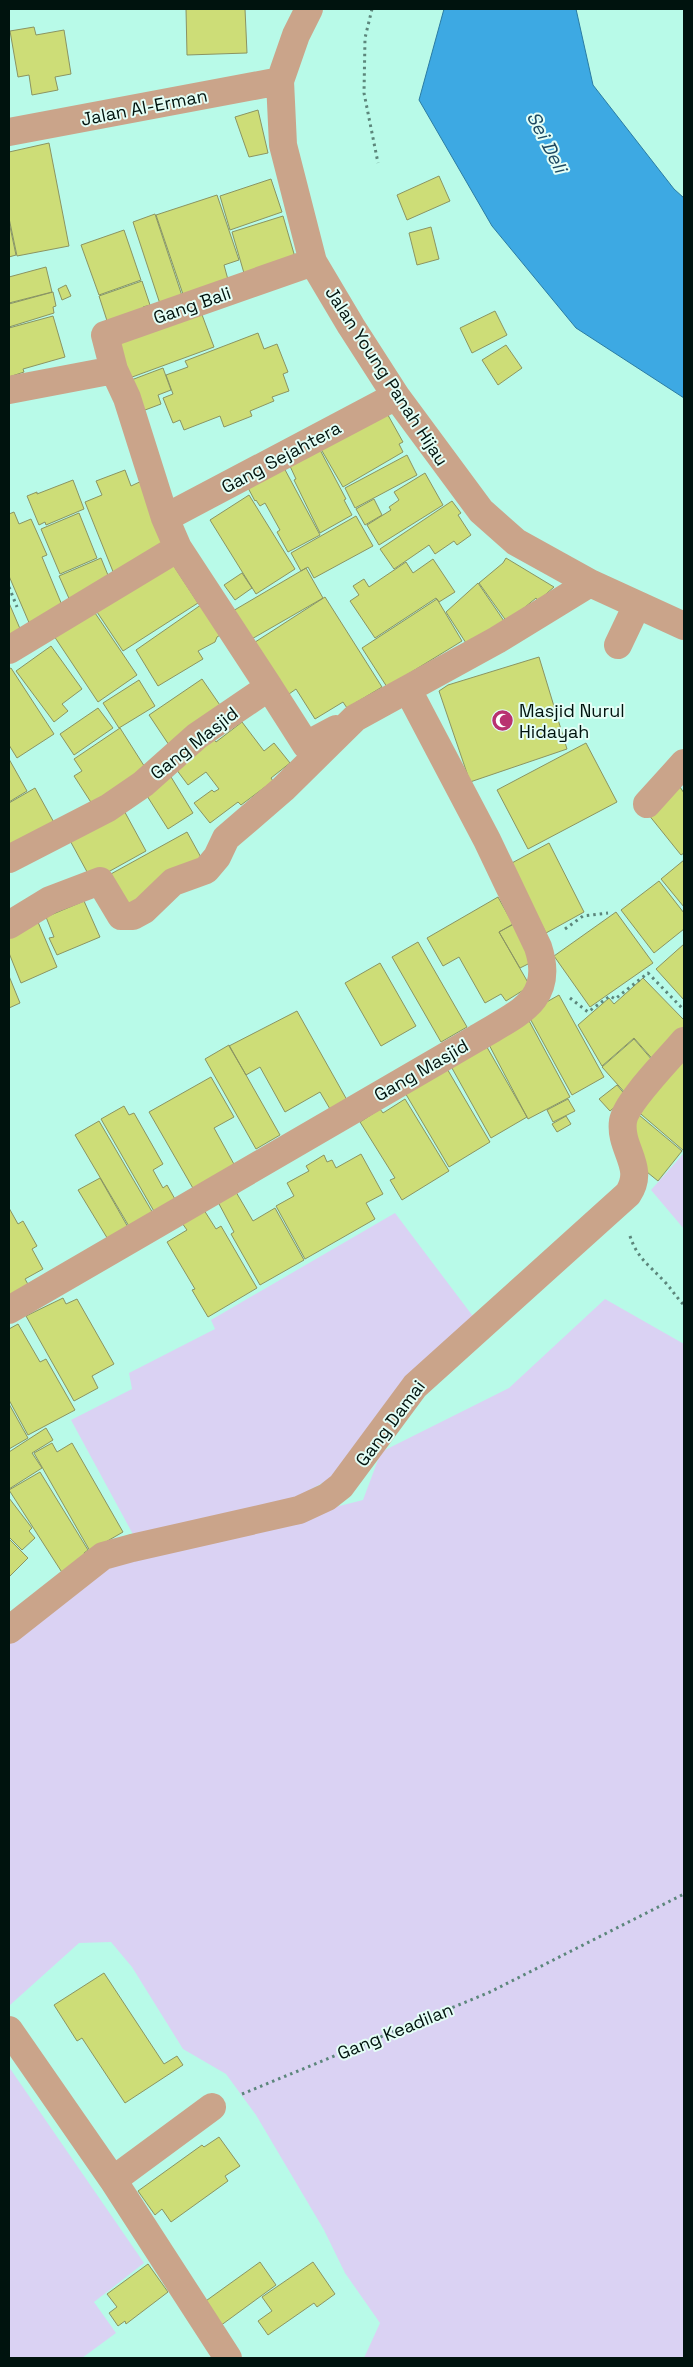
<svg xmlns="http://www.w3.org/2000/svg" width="693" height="2367" font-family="'Space Grotesk',sans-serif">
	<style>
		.green { fill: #dad2f3 }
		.water { fill: #3da9e3; stroke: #2b7ca3 }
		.building { fill: #cddd77; stroke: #8b9462 }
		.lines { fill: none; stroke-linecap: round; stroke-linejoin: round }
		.path { stroke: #5c867b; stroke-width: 3; stroke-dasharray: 2.5 4; stroke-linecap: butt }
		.minor { stroke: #caa48a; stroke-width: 28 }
		.labels { text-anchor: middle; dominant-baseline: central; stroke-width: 4; stroke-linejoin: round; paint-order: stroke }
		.street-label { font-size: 18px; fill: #00130e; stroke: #e4fef6 }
		.poi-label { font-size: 18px; fill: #00130e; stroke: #e4fef6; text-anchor: start }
		.water-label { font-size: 19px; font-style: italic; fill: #1d4861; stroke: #e4fef6 }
	</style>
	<rect width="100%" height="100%" fill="#b8fae8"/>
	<path class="green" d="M684,1153V1229L651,1190Z
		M395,1213L475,1319L337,1475L284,1504L135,1538L71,1420L132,1389L129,1373L215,1329L211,1320Z
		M605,1299L684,1344V2358H364L380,2323L345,2273L324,2230L256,2115L226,2074L183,2049L132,1967L111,1942L79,1943L10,2005L9,2003V1642L110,1564L363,1500L381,1452L509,1388Z
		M9,2067L144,2263L94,2302L116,2333L82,2358H9Z"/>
	<path class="water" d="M444,9H576L593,85L674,189L684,198V398L576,328L492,226L419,100Z"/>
	<path class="building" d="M186,9H245L247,53L187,55Z
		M34,27L36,35L64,30L71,74L55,77L58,90L32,95L29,75L18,77L10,31Z
		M258,110L268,153L249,157L235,117Z
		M49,143L69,246L17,256L9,218V152Z
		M439,176L450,201L407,220L397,195Z
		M271,179L282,212L230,230L220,196Z
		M217,195L239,260L224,265L230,287L186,303L156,215Z
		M155,214L184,302L162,310L133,222Z
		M283,216L297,264L246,280L232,232Z
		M9,222L16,255L9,257Z
		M431,227L439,259L417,265L409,233Z
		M124,230L141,280L99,295L81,245Z
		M46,267L52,292L9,303V277Z
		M142,281L150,305L143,307L147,317L110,330L99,296Z
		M66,285L71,296L62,300L58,289Z
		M53,292L56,306L53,307L54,313L9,327V304Z
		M198,304L214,347L124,380L116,333Z
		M495,311L507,335L472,353L460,328Z
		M53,316L65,357L23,369L24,372L9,377V328Z
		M258,333L264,349L277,344L288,372L283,374L289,391L272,397L274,401L250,411L252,416L224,427L220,416L184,430L180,420L173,423L163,398L173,394L166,375L188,367L185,361Z
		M506,345L522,368L498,385L482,360Z
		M163,368L171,390L158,395L161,404L137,413L126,382Z
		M384,408L403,442L399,444L403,452L343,487L318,444Z
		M319,448L346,499L344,500L352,515L320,533L294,480L296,479L289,464Z
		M407,455L417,475L355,508L345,488Z
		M283,466L320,535L288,552L277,532L280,530L265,503L260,506L256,500L255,501L247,486Z
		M125,470L131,486L146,479L168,547L116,579L85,502L102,495L96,481Z
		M425,473L443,505L379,545L367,525L391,510L389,507L399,500L394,492Z
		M73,480L84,509L46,525L45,522L39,525L27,496L37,492V494Z
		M249,495L295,569L256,594L210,520Z
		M374,499L382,515L365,525L356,509Z
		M452,501L461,513L458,515L471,535L457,545L454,541L435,554L429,545L394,569L380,549Z
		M14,512L19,524L31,519L47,555L42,557L64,610L30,625L9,576V514Z
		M79,513L97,558L60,574L41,529Z
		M356,516L373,546L314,578L308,567L301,571L291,553Z
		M168,557L198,603L123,651L97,612Z
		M101,558L112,585L71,603L59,576Z
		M506,558L554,587L538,601L536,598L507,622L479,583L503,563Z
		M433,559L455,592L439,602L436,598L375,638L350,601L359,595L353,586L364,579L369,587L406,562L413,573Z
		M306,568L323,598L243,644L226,615Z
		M242,573L252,588L235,600L224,585Z
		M478,583L504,621L466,643L446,612Z
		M325,597L382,687L347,708L343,702L315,719L296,689L289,694L249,646Z
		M437,599L462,641L387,687L362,648Z
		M208,600L227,631L217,637L215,642L198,651L203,659L158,686L136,650Z
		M9,603L21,631L9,637Z
		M91,607L137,675L98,702L52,633Z
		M51,646L82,689L62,704L68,711L54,722L16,671Z
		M539,657L567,749L470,782L439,691L448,685Z
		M11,668L54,734L17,758L9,745V669Z
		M202,679L224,711L169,745L149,715Z
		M139,680L155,706L119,728L103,703Z
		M98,708L113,728L74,755L60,734Z
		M242,722L264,751L274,743L290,763L271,778L273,781L241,805L238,802L210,823L194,803L212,790L214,792L219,789L206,772L188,785L173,765L211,736L216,742Z
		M120,728L148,772L94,807L74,776L82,771L74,759Z
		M586,743L617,802L528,849L497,790Z
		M9,759L27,791L9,802Z
		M168,772L193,813L168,829L142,788Z
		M678,784L684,793V853L681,855L644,809Z
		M35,788L57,828L9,856V803Z
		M121,805L146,851L92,881L67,835Z
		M187,832L203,861L128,910L109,875Z
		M549,843L584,912L546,933L510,864Z
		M684,860V907L661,879Z
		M659,881L684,913V929L654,953L621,910Z
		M498,897L513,924L499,932L530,986L506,1001L501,994L485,1003L459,957L443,966L427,938Z
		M84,901L100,937L57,955L49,938L54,937L46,917Z
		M616,912L653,963L590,1007L554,956Z
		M38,922L57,967L21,983L9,953V935Z
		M514,924L532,962L520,968L499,932Z
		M418,942L467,1027L441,1042L392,957Z
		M684,944V1000L656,969Z
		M380,963L416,1026L381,1046L345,983Z
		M9,976L20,1003L9,1008Z
		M643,978L684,1020V1031L656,1063L634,1038L602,1066L578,1025L609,998L614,1004Z
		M559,995L604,1077L572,1095L527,1013Z
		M297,1011L347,1100L330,1109L320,1092L285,1112L260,1067L246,1075L229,1046Z
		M527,1017L570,1097L528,1119L486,1039Z
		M634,1039L659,1068L627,1095L602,1067Z
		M484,1042L527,1117L491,1138L448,1061Z
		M229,1045L280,1135L256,1149L205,1059Z
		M684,1051V1151L635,1109Z
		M446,1067L490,1142L449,1167L404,1091Z
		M211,1077L234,1117L214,1128L235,1166L194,1190L149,1112Z
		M617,1085L627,1097L610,1111L599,1099Z
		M405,1099L449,1171L402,1200L390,1180L395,1178L360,1122L380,1109L383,1113Z
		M568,1099L575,1111L553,1122L547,1110Z
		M124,1106L129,1115L134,1113L163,1164L153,1170L163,1188L167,1185L176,1201L155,1213L101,1119Z
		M633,1110L682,1151L658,1181L631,1159Z
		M566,1116L571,1124L557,1132L552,1124Z
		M99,1121L154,1215L130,1228L75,1135Z
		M361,1154L383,1194L366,1203L375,1219L305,1259L276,1206L294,1196L287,1183L309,1171L306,1166L324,1155L327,1162L332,1160L336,1168Z
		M100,1178L129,1229L109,1241L78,1190Z
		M236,1192L253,1221L275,1208L304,1260L260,1285L231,1234L234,1232L218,1202Z
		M9,1208L18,1224L23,1221L37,1246L32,1249L43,1269L25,1279L29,1286L9,1298Z
		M204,1210L216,1229L221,1226L257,1288L208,1317L192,1290L195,1289L167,1242L187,1230L182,1223Z
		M63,1298L66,1304L77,1299L114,1364L92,1376L98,1388L74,1401L26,1316Z
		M18,1324L40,1362L46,1359L75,1410L28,1435L9,1400V1329Z
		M9,1404L28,1438L9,1449Z
		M46,1428L53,1440L32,1453L42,1468L9,1489V1452Z
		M52,1443L57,1452L72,1443L123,1532L90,1551L34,1453Z
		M40,1472L88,1550L84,1553L88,1559L63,1574L9,1490Z
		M9,1498L32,1528L29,1531L35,1538L22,1550L9,1537Z
		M9,1539L28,1558L9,1577Z
		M104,1973L164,2064L177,2056L183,2065L125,2103L82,2038L77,2041L54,2005Z
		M219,2137L240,2166L225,2176L228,2181L171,2222L162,2209L155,2215L138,2191L202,2145L204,2147Z
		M260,2262L276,2285L220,2326L203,2303Z
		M313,2262L335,2294L317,2307L314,2303L268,2335L258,2321L272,2311L262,2297Z
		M148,2264L168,2292L126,2324L125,2321L118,2326L109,2313L117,2307L107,2294Z"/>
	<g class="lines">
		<path class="path" d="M372,9L365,38L364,93L378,163
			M9,587L17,607
			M565,929L583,916L608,913
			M570,998L588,1012L610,996L615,999L648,973L682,1008
			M630,1236C637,1258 649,1265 663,1280C671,1288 676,1297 684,1305
			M242,2094L490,1992L684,1894"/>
		<path class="minor" d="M309,9L296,35L280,81L283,145L313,262L351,326L396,396L481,511L516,542L590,583L684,626
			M9,132L280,81
			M114,370L105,335L313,262
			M9,390L114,370L127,398L165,518L178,548L269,687
			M165,518L396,396
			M618,645L637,605
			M9,650L178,548
			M647,804L684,763
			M9,859L108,808L143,784L197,736L269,687L306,745L336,729
			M9,925L50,900L100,881L121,916H133L144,910L173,882L206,870L217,857L226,838L283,789L355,718L497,640L590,583
			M9,1310L477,1038C516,1014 556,1001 538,947L487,840L408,690
			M9,1630L103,1556L132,1548L299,1510L327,1497L341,1486L415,1386L628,1194C646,1167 619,1149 623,1121C626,1102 670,1058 684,1041
			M9,2030L113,2180L228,2358
			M113,2180L212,2107"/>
	</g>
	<defs>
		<symbol id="mosque-disc" viewBox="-11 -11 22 22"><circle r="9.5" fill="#b93170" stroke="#e4fef6"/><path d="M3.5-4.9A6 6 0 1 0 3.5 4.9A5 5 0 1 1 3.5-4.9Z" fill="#fff"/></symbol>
	</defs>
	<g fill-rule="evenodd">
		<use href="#mosque-disc" x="490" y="708" width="25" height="25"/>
	</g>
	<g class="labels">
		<g class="street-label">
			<text transform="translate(144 107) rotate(-11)">Jalan Al-Erman</text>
			<text transform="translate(192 305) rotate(-19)">Gang Bali</text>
			<text transform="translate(387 376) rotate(57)">Jalan Young Panah Hijau</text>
			<text transform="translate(281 457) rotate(-28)">Gang Sejahtera</text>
			<text transform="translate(194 743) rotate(-38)">Gang Masjid</text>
			<text transform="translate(421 1070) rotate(-30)">Gang Masjid</text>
			<text transform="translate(390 1423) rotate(-53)">Gang Damai</text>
			<text transform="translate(395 2031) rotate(-22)">Gang Keadilan</text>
		</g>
		<g class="poi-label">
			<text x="519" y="710">Masjid Nurul<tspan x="519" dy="21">Hidayah</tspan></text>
		</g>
		<g class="water-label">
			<text transform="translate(547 142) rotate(63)">Sei Deli</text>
		</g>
	</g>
	<rect width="693" height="2367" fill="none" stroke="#00130e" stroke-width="20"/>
</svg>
